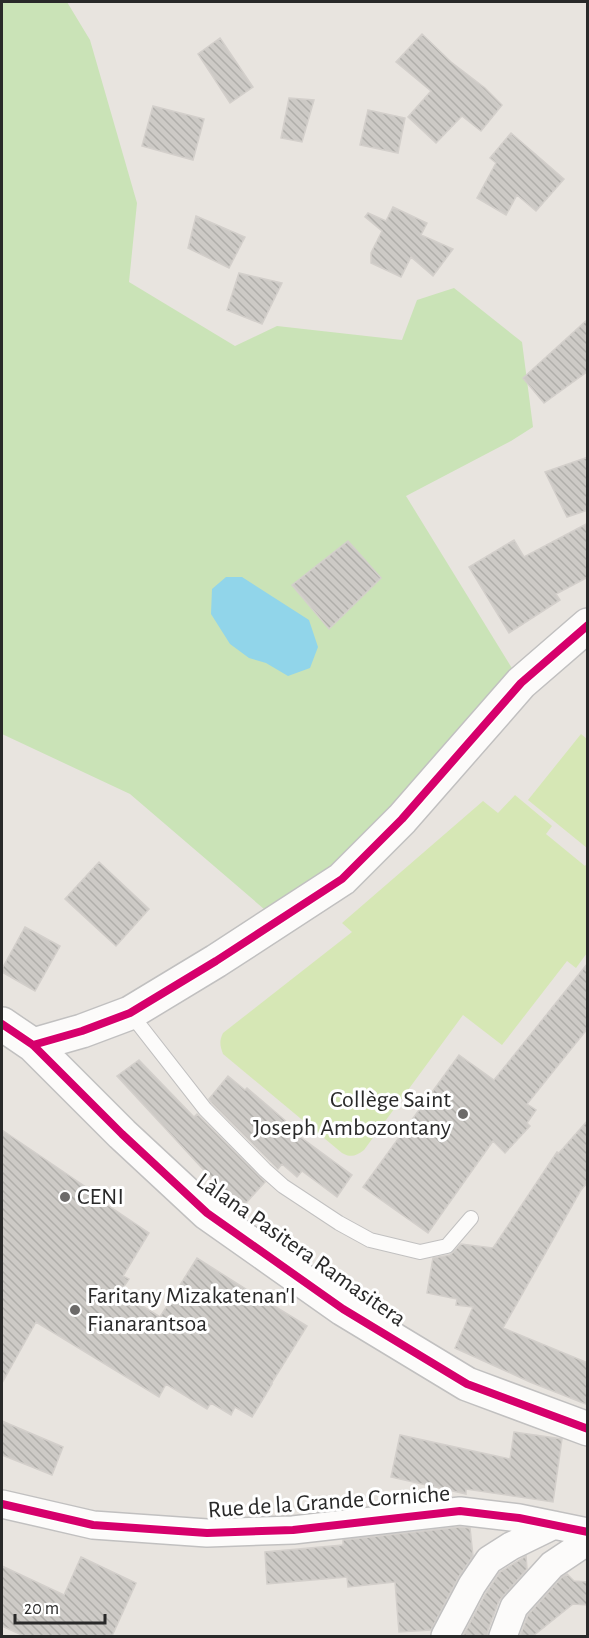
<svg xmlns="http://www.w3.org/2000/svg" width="589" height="1638" font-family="'Alegreya Sans',sans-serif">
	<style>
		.grass { fill: #cae3b7 }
		.pitch { fill: #d6e7b5 }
		.water { fill: #91d5ea }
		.building { fill: url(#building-back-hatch); stroke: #d3cfcb; stroke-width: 1.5 }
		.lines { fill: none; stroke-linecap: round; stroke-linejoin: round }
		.service-casing { stroke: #c1c0c0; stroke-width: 16 }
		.minor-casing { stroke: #c1c0c0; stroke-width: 30 }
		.tertiary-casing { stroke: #c1c0c0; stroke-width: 36 }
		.service { stroke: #fcfbfa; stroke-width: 14 }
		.minor { stroke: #fcfbfa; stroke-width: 27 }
		.tertiary { stroke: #fcfbfa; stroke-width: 33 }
		.cycleway-casing { stroke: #fff; stroke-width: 11 }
		.cycleway { stroke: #d6006c; stroke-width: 8 }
		.poi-dot { fill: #6c6a69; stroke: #fff; stroke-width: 2 }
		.labels { text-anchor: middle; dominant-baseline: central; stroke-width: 6; stroke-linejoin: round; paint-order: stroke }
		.poi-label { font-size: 24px; fill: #292929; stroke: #fff; text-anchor: start }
		.street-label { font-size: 24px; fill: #292929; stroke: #fff }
	</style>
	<defs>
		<pattern id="building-back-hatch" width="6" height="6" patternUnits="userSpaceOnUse" patternTransform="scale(1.5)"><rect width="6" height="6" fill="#cdcac6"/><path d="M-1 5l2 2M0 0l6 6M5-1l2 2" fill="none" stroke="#b0aeaa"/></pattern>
	</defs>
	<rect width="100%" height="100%" fill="#e8e4df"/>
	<path class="grass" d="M2,2H67L90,40L137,203L129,282L235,346L277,326L402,340L417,300L454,288L522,342L533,427L511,441L406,496L521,683L278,921L130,794L2,734Z"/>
	<path class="pitch" d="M581,734L587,739V848L528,800Z
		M515,795L552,826L546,834L585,866L587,863V953L576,968L567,961L502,1045L463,1015L364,1150C356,1156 351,1158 342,1153L223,1054C220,1046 219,1041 223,1033L352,932L342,923L483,801L498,813Z"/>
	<path class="water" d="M226,577H242L309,620L318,647L310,668L288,676L266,663L249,658L230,644L211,614L212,589Z"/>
	<path class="building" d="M422,34L451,62L485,88L502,105L481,131L462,116L436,143L408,117L431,91L396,62Z
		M220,38L253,87L230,103L198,54Z
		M289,98L314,100L302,142L281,138Z
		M153,106L204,119L193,160L142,146Z
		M368,110L405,118L398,153L360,145Z
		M511,133L564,179L536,211L517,195L506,215L477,198L496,163L490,158Z
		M393,207L427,223L421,235L453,249L433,276L411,257L401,277L371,263V253L382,231L365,217L368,213L386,221Z
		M196,216L245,237L229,268L188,248Z
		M239,273L282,283L262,324L227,310Z
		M588,319V371L544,403L523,378Z
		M588,457V510L567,517L545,472Z
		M588,523V577L556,594L560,600L509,633L469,567L514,540L524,557Z
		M348,541L381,578L329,629L292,585Z
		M99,862L149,909L116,946L65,899Z
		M25,927L60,946L35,991L2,972V969Z
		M588,963V1028L527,1104L536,1110L527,1123L530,1126L505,1153L493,1141L428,1233L363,1187L459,1055L494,1080Z
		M139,1060L194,1117L197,1114L265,1182L245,1204L229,1192L226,1194L117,1076Z
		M228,1076L245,1090L247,1088L301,1134L299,1136L352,1175L337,1197L302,1171L297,1177L282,1164L278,1169L212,1103L209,1099Z
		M588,1120V1182L581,1190L503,1328L588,1363V1405L530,1382L455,1348L473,1307L456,1305L457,1299L427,1293L433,1258L450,1255L461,1244L493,1248L557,1152L559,1153Z
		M2,1130L108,1202L106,1204L149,1233L123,1276L129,1279L120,1292L160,1317L197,1258L255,1295V1294L307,1326L271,1384H272L252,1417L235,1407L231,1415L211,1403L207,1409L166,1384L159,1397L36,1322L2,1383Z
		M2,1421L63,1447L52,1475L2,1455Z
		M514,1432L562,1439L553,1502L466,1489V1494L391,1477L400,1435L510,1459Z
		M460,1527L470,1528L473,1556L458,1578L431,1630L399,1632L395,1582L348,1587L347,1577L267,1584L265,1552L343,1545V1540Z
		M526,1556L527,1569L499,1601L488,1630V1636H463L486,1593L500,1572Z
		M81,1557L136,1583L112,1636H24L2,1626V1566L64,1595Z
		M567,1574L574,1581L588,1582V1605L573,1604L533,1636H520L528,1615L562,1577Z"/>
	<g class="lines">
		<defs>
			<path id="service" d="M130,1013L205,1109L265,1170L283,1186L339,1223L370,1240L420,1252L447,1246L471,1218"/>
			<path id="minor" d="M2,1504L93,1525L207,1533L293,1530L460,1511L519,1518L588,1532
				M445,1636L472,1585L489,1560L511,1546L554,1525
				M503,1636L514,1607L552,1565L588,1541"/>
			<path id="tertiary" d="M2,1024L33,1045L122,1134L207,1213L343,1309L467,1384L588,1429
				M33,1045L82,1031L130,1013L216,961L342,879L402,819L521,683L588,625"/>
		</defs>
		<use href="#service" class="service-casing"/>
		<use href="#minor" class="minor-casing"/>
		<use href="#tertiary" class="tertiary-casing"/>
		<use href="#service" class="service"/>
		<use href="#minor" class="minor"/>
		<use href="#tertiary" class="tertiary"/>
		<defs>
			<path id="cycleway" d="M2,1024L33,1045L122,1134L207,1213L343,1309L467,1384L588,1429
				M33,1045L82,1031L130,1013L216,961L342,879L402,819L521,683L588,625
				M2,1504L93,1525L207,1533L293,1530L460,1511L519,1518L588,1532"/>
		</defs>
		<use href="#cycleway" class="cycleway-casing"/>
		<use href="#cycleway" class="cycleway"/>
	</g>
	<g class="poi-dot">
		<circle cx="463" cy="1114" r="6"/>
		<circle cx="65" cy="1197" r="6"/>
		<circle cx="75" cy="1310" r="6"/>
	</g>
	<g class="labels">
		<g class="poi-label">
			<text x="451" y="1100" text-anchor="end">Collège Saint<tspan x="451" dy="28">Joseph Ambozontany</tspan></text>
			<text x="77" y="1197">CENI</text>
			<text x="87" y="1296">Faritany Mizakatenan'I<tspan x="87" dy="28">Fianarantsoa</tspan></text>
		</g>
		<g class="street-label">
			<text transform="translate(301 1250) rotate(35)">Làlana Pasitera Ramasitera</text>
			<text transform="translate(329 1502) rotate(-4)">Rue de la Grande Corniche</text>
		</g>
	</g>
	<rect width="589" height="1638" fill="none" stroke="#292929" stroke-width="6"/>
	<path d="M15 1614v9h90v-9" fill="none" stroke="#292929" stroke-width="3"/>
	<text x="24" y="1614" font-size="18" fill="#292929" stroke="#ffffff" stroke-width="4.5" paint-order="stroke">20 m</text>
</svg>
